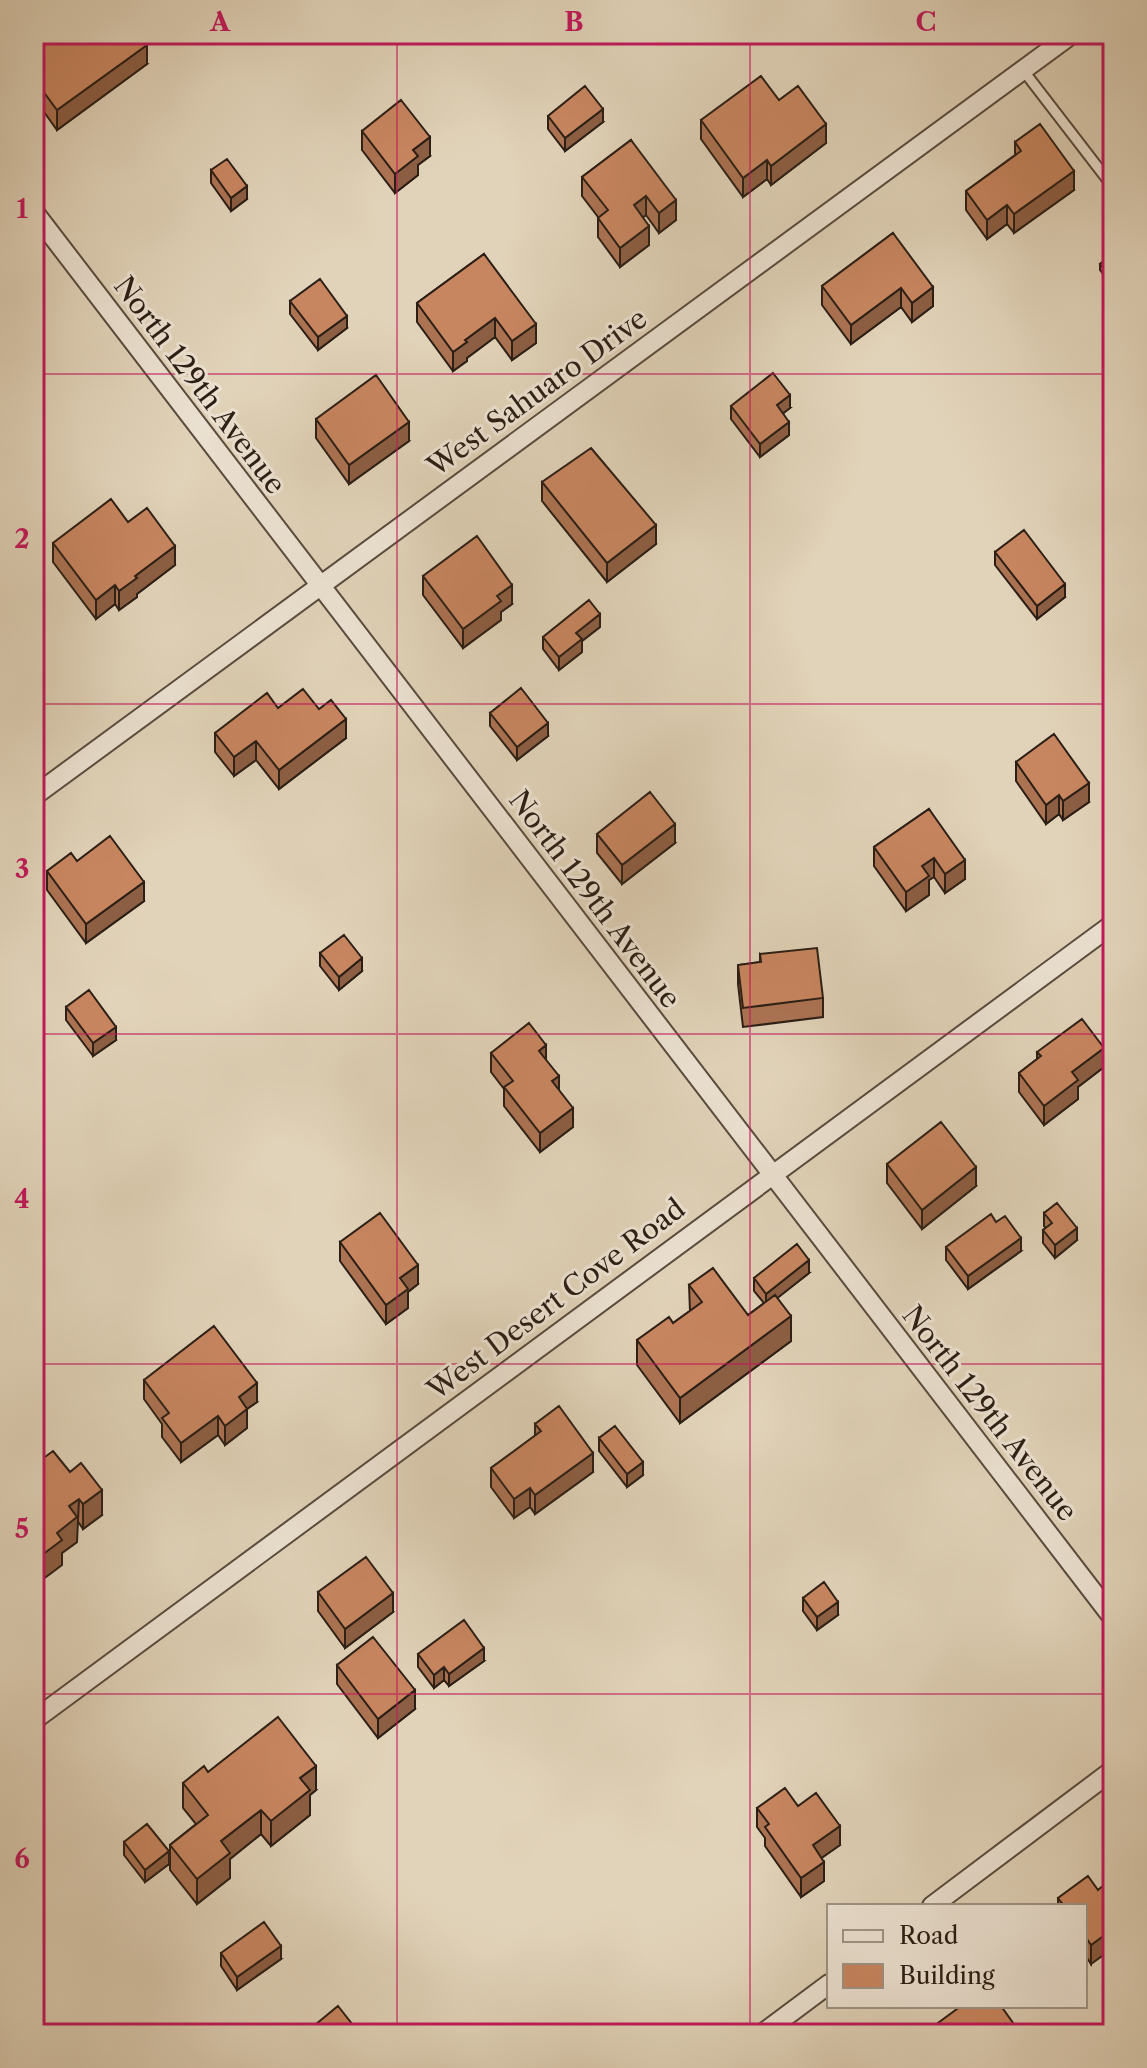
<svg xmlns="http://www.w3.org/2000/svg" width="1147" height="2068" font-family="'Libre Caslon Text',serif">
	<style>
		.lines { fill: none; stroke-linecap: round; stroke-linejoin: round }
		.service-casing { stroke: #584b3e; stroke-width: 13 }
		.minor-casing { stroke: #584b3e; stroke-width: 22 }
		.service { stroke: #ece2d2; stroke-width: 9 }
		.minor { stroke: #ece2d2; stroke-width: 18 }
		.wall { fill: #ac7353; stroke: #2b1e15; stroke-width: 2 }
		.shaded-wall { fill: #8c5e43; stroke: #2b1e15; stroke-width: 2 }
		.building { fill: #c88660; stroke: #2b1e15; stroke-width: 2 }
		.grid { fill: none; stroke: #c2185b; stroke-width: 2; stroke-opacity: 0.55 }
		.labels { text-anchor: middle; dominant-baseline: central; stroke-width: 6; stroke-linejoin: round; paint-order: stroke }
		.street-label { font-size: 28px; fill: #2b1e15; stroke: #ece2d2 }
		.neatline { fill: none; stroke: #c2185b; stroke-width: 3 }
		.grid-label { font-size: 26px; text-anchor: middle; font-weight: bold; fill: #c2185b }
	</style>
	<rect width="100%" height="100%" fill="#e1d3b9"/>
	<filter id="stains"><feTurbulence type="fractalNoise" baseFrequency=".0025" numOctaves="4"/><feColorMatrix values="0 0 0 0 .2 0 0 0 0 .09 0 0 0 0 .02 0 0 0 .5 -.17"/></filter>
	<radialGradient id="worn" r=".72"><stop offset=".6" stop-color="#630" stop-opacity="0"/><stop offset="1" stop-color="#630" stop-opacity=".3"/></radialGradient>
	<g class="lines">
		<defs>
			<path id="service" d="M1023,70L1113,187"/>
			<path id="minor" d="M34,212L1113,1618
				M34,796L1072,34
				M34,1720L1113,924
				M932,1906L1113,1770
				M762,2034L829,1984"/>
		</defs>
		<use href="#service" class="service-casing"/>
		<use href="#minor" class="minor-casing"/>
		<use href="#service" class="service"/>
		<use href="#minor" class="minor"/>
	</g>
	<path class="wall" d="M34,47L147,64L57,130L34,98Z
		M779,100L826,143L771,185L767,179L743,197L701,139V120Z
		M548,116L603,122L565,151L548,129Z
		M362,131L430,156L418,165V175L395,193L362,150Z
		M631,140L676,220L659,233L646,215L643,217L649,245L620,267L598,237V217L582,196V177Z
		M1015,142L1074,190L1014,233L1007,224L987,239L966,210V191L1015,155Z
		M211,170L247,199L231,211L211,183Z
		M893,233L933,306L912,322L901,307L851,344L822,305V286Z
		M484,254L536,343L512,360L495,337L467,358V361L453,371L417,322V303Z
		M1113,254V288L1100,270V264Z
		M290,301L347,328L318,350L290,314Z
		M731,406L790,408L783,413L789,435L760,457L731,419Z
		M316,419L409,441L349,484L316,438Z
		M542,482L656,544L607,582L542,501Z
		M128,522L175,565L137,594V597L119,610L115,604L96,619L53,562V543Z
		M995,552L1065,597L1037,619L995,565Z
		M423,576L512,604L501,612V620L463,648L423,595Z
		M600,627L582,641V652L559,670L543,649V637Z
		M278,708L319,709L346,738L279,789L256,760L234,776L215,752V733Z
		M490,713L548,736L517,760L490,726Z
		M1016,762L1089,802L1063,820L1059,814L1046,824L1016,781Z
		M929,809L965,879L945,893L934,877L929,880V895L906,911L874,866V847Z
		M597,834L675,843L622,884L597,853Z
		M77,861L144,901L86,943L47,890V871Z
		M320,953L362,971L339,990L320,966Z
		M760,954L823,998V1017L743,1027L738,984V965L760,962Z
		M66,1007L116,1040L93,1056L66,1020Z
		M1037,1052L1104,1067L1078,1087V1099L1044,1125L1019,1092V1073L1037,1059Z
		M491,1053L546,1060L573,1127L540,1152L504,1106V1089L491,1072Z
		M887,1164L976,1186L922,1229L887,1183Z
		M1044,1213L1077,1240L1055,1258L1043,1243V1230L1046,1228L1044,1226Z
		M340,1242L418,1284L408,1292V1308L386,1324L340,1261Z
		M946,1247L1021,1251L968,1289L946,1260Z
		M809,1273L777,1298L791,1341L680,1423L637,1365V1340L673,1323L690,1311L689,1285L748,1315L764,1303L754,1291V1278Z
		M144,1380L257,1402L247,1409V1428L225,1445L218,1435L181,1462L162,1437V1424L144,1399Z
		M535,1424L593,1472L535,1514L530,1507L514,1518L491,1487V1468L535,1436Z
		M599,1438L643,1475L627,1487L599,1451Z
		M34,1465L102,1515L83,1529L79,1523L77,1524V1542L62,1553V1565Z
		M318,1592L393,1612L345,1648L318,1611Z
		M803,1598L838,1615L817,1630L803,1611Z
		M418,1654L484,1661L449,1686L444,1680L434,1688L418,1667Z
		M337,1665L415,1709L378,1738L337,1684Z
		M183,1783L316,1790L310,1795V1815L271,1846L261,1834L230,1859V1878L197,1904L170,1870V1845L196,1824L183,1808Z
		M798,1806L840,1845L821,1858L824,1881L801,1897L765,1846V1838L757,1827V1808Z
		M124,1842L169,1864L145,1882L124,1855Z
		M1098,1890L1091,1964L1085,1955V1906H1058V1898Z
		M221,1953L281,1959L237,1990L221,1966Z"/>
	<path class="shaded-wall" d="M147,45V64L57,130V110Z
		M603,109V122L565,151V138Z
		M826,124V143L771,185V166Z
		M430,137V156L418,165V175L395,193V174L413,150Z
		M767,160V179L743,197V178Z
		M1074,171V190L1014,233V214Z
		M247,186V199L231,211V198Z
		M646,196V215L634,224V205Z
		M676,200V220L659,233V213Z
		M1007,205V224L987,239V220Z
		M649,226V245L620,267V248Z
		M933,287V306L912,322V303Z
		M901,288V307L851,344V325Z
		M347,316V328L318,350V337Z
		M495,318V337L467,358V361L453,371V352L465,340Z
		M536,324V343L512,360V341Z
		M38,370V383L34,386V373Z
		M790,395V408L777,418V405Z
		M409,422V441L349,484V465Z
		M789,422V435L760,457V444Z
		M656,525V544L607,582V563Z
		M175,546V565L137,594V597L119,610V591L135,576Z
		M1065,584V597L1037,619V606Z
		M115,585V604L96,619V600Z
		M512,585V604L501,612V620L463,648V629L497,596Z
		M600,614V627L582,641V652L559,670V657L576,633Z
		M346,719V738L279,789V770Z
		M548,723V736L517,760V747Z
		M256,741V760L234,776V757Z
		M1089,783V802L1063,820V801Z
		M1059,795V814L1046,824V805Z
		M675,824V843L622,884V865Z
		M934,858V877L929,880V895L906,911V892L922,866Z
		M965,860V879L945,893V874Z
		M144,882V901L86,943V924Z
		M362,958V971L339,990V977Z
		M116,1027V1040L93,1056V1043Z
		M546,1045V1064L539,1051Z
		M1104,1048V1067L1078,1087V1099L1044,1125V1106L1072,1072Z
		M559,1076V1095L552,1081Z
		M573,1108V1127L540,1152V1133Z
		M976,1167V1186L922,1229V1210Z
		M1077,1228V1240L1055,1258V1245Z
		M1021,1238V1251L968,1289V1276Z
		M809,1260V1273L766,1307V1294Z
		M418,1265V1284L408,1292V1308L386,1324V1305L400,1278Z
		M791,1316V1341L680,1423V1398Z
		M257,1383V1402L247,1409V1428L225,1445V1426L239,1397Z
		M218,1416V1435L181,1462V1443Z
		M593,1453V1472L535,1514V1495Z
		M643,1462V1475L627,1487V1474Z
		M530,1488V1507L514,1518V1499Z
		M102,1490V1515L83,1529V1504Z
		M79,1499L77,1542L62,1553V1565L34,1586V1561L57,1533L69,1506Z
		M393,1593V1612L345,1648V1629Z
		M838,1602V1615L817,1630V1617Z
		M484,1648V1661L449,1686V1674Z
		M444,1667V1680L434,1688V1675Z
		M415,1690V1709L378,1738V1719Z
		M316,1766V1790L310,1795V1815L271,1846V1821L300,1778Z
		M261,1810V1834L230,1859V1878L197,1904V1879L221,1841Z
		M840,1826V1845L813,1864V1845Z
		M169,1851V1864L145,1882V1870Z
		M824,1862V1881L801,1897V1878Z
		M1113,1929V1948L1091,1964V1945Z
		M281,1946V1959L237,1990V1977Z
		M1016,2027V2034H1006Z"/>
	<path class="building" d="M52,34H138L147,45L57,110L34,79V47Z
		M761,76L779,100L798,86L826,124L771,166L767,160L743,178L701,120Z
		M585,86L603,109L565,138L548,116Z
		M401,100L430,137L413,150L418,156L395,174L362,131Z
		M1040,124L1074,171L1014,214L1007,205L987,220L966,191L1021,151L1015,142Z
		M631,140L676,200L659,213L646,196L634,205L649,226L620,248L598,218L608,210L582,177Z
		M227,159L247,186L231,198L211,170Z
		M893,233L933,287L912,303L901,288L851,325L822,286Z
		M484,254L536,324L512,341L495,318L465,340L467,342L453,352L417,303Z
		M1113,254V281L1100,264Z
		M320,279L347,316L318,337L290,301Z
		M773,373L790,395L777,405L789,422L760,444L731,406Z
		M376,375L409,422L349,465L316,419Z
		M591,448L656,525L607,563L542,482Z
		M111,499L128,522L147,508L175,546L135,576L137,578L119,591L115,585L96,600L53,543Z
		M1024,530L1065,584L1037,606L995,552Z
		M477,536L512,585L497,596L501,601L463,629L423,576Z
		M589,600L600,614L576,633L582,639L559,657L543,637Z
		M521,688L548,723L517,747L490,713Z
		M303,689L319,709L331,700L346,719L279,770L256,741L234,757L215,733L267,693L278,708Z
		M1054,734L1089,783L1063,801L1059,795L1046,805L1016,762Z
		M650,792L675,824L622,865L597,834Z
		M929,809L965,860L945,874L934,858L922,866L929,876L906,892L874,847Z
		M110,836L144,882L86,924L47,871L71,853L77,861Z
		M344,935L362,958L339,977L320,953Z
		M817,948L823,998L743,1008L738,965L761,962L760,954Z
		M89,990L116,1027L93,1043L66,1007Z
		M1082,1019L1104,1048L1072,1072L1078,1080L1044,1106L1019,1073L1041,1056L1037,1052Z
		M529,1023L546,1045L539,1051L559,1076L552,1081L573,1108L540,1133L504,1087L513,1081L491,1053Z
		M941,1122L976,1167L922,1210L887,1164Z
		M1057,1203L1077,1228L1055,1245L1043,1230L1052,1223L1044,1213Z
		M380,1213L418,1265L400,1278L408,1289L386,1305L340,1242Z
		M991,1214L996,1222L1005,1216L1021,1238L968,1276L946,1247Z
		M797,1244L809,1260L766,1294L754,1278Z
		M713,1268L748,1315L775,1295L791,1316L680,1398L637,1340L669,1317L673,1323L702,1302L689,1285Z
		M214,1326L257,1383L239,1397L247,1409L225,1426L218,1416L181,1443L162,1418L169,1413L144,1380Z
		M559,1406L593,1453L535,1495L530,1488L514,1499L491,1468L541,1431L535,1424Z
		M615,1426L643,1462L627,1474L599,1438Z
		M53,1451L70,1472L81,1463L102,1490L83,1504L79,1499L69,1506L77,1517L57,1533L62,1540L34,1561V1465Z
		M366,1557L393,1593L345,1629L318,1592Z
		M824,1582L838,1602L817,1617L803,1598Z
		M464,1620L484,1648L449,1674L444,1667L434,1675L418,1654Z
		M373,1637L415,1690L378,1719L337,1665Z
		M278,1717L316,1766L300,1778L310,1790L271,1821L261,1810L221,1841L230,1853L197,1879L170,1845L208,1815L183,1783L204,1766L208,1772Z
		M785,1788L798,1806L816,1793L840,1826L813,1845L824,1862L801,1878L765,1827L769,1824L757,1808Z
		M147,1824L169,1851L145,1870L124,1842Z
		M1088,1876L1098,1890L1105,1884L1113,1896V1929L1091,1945L1085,1936V1906H1064L1058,1898Z
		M264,1922L281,1946L237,1977L221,1953Z
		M338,2006L360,2034H304Z
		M961,2006H1001L1016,2027L1006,2034H923Z"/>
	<path class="grid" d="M397,34V2034M750,34V2034M34,374H1113M34,704H1113M34,1034H1113M34,1364H1113M34,1694H1113"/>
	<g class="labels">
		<g class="street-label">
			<text transform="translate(200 385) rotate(53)">North 129th Avenue</text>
			<text transform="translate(537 392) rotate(-36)">West Sahuaro Drive</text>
			<text transform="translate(595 899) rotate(53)">North 129th Avenue</text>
			<text transform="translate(556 1299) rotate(-37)">West Desert Cove Road</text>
			<text transform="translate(990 1413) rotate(52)">North 129th Avenue</text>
		</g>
	</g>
	<rect width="1147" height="2068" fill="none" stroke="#e1d3b9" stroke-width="88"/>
	<rect x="827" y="1904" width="260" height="104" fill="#ece2d2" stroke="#9f9486" stroke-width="2"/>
	<rect x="843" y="1930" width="40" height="12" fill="#ece2d2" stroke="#9f9486" stroke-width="2"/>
	<text x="899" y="1944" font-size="24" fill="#2b1e15">Road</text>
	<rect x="843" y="1964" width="40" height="24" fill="#c88660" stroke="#9f9486" stroke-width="2"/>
	<text x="899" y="1984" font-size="24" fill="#2b1e15">Building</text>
	<rect x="44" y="44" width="1059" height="1980" class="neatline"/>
	<g class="grid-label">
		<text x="220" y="31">A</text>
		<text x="574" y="31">B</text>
		<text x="926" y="31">C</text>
		<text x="22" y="218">1</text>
		<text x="22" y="548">2</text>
		<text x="22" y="878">3</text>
		<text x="22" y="1208">4</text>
		<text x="22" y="1538">5</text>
		<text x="22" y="1868">6</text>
	</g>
	<rect width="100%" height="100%" filter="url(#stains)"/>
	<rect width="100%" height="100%" fill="url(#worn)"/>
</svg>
